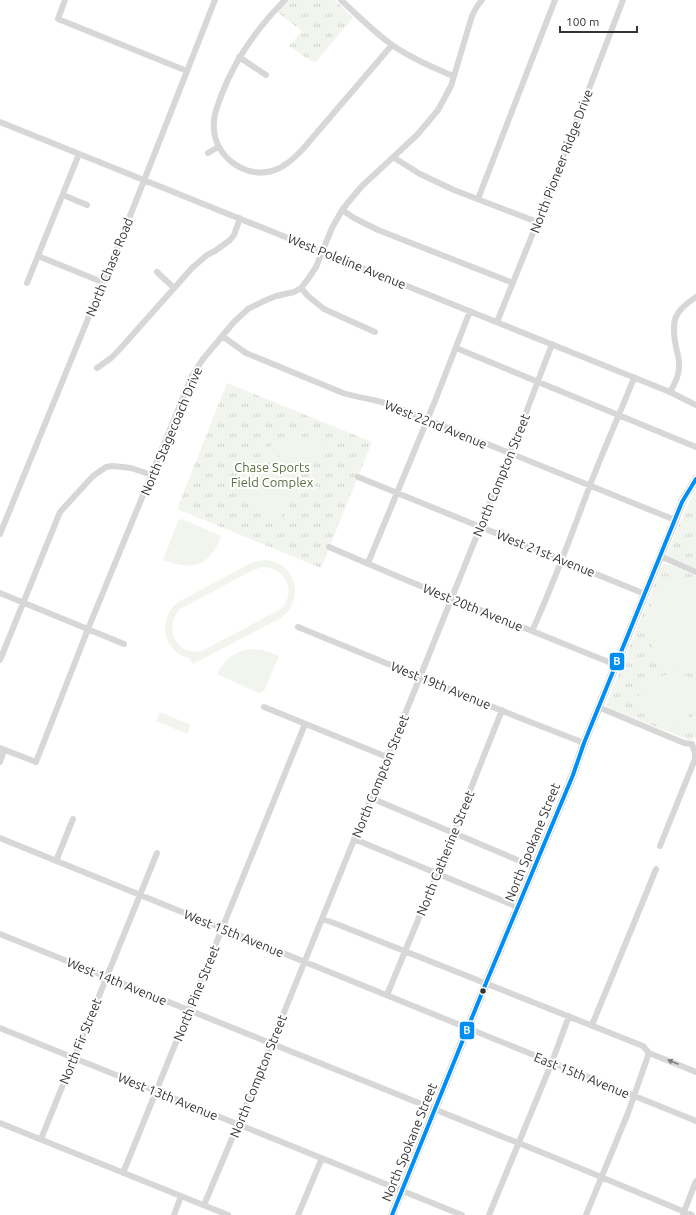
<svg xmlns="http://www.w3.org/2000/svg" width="696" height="1215" font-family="Ubuntu,sans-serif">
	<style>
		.park { fill: url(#park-tufts) }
		.garden { fill: #f1f5ed; fill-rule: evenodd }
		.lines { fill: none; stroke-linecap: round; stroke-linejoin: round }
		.minor { stroke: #d7d7d7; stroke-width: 6 }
		.major { stroke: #cacaca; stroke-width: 8 }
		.bus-1-casing { stroke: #fff; stroke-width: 7 }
		.bus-1 { stroke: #008ef5; stroke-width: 4 }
		.oneway { fill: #7d7d7d }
		.bus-dot { fill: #333; stroke: #fff; stroke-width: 1.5 }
		.labels { text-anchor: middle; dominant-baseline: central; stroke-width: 4; stroke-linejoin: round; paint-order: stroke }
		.street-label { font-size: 13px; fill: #333; stroke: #fff }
		.park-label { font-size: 13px; fill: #56703f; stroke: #fff }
		.line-badge { stroke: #fff; stroke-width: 1.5 }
		.badge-label { font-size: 11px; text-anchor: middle; font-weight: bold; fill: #fff }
	</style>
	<defs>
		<pattern id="park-tufts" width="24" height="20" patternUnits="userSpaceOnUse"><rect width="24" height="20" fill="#f1f5ed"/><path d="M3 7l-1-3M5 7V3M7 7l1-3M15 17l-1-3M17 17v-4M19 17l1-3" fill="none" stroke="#cfd2cc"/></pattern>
	</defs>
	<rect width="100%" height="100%" fill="#fff"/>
	<path class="park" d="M288,0H335L353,18L315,63L308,59L289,46L302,31L277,12Z
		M227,383L372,442L321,568L177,509Z
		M696,490V569L668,556L667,553L690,500Z
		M664,564H668L696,576V737L692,740H689L611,709L608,707L607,703L662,565Z"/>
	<path class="garden" d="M291,436C306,435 318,440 328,452L300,475H296L270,446L280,439Z
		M256,462L295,479L296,482L280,521C254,507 245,490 256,462Z
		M182,519L221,536C210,567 192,571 163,560L178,521Z
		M266,560C298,563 305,603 279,619L193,664L189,658C162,651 157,619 178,602L251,563L258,561ZM263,567C286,568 297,592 281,609L202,651C176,657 163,627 180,609L253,570Z
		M663,575L696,589V672L692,674L657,659L644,623Z
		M249,649L263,650L279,656L264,691L259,693L217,674C224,660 234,652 249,649Z
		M677,672L696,680V698L684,727L680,729L632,708C641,688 655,676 677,672Z
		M160,712L191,725L187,734L156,721Z"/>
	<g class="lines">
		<path class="minor" d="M65,0L58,19L187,71
			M285,0C257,28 235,59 221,96C218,105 214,113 214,122C211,153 242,179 272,171C285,167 293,159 302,150L392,45
			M341,0C358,16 374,32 392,45C411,58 432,67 453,76
			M239,57L266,75
			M0,122L670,392L696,405
			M208,153L218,147
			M393,157L420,174L454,190L537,222
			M63,195L87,205
			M478,199L555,0
			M342,210L354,218L378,230L513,283
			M38,256L102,282
			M157,272L174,288
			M27,283L79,154
			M301,288L308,296L324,309L375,332
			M497,322L550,191L623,0
			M222,336L246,353L343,393C359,398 375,399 391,405L675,520
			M456,348L696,447
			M97,368L111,358L119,350L192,268L207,255L215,251L230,240L234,235L240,218
			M670,392C675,383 680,374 679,363C679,358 677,352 676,347C671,321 673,312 696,297
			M358,477L645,594
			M0,534L132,211L215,0
			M329,547L406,580L616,665
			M660,556L696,572
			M368,563L435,401L470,311
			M0,593L124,644
			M298,627L520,718L584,743
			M532,631C554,583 572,534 590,485C604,449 620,413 634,378
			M0,660L60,512L93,476L106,467L113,466L131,468L152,475
			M264,707L387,757
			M598,707L684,743L692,744
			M0,748L36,762L88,629L192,376L203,359L234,322L248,309L264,301L276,296L294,292L301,288L308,279L316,267L332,228L342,210L351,199L362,186L417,135L438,110L451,86L472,16L476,8L482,0
			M0,762L4,750
			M371,798L534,867
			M0,838L696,1121
			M354,839L518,907
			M660,846L695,759V753L692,744
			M56,861L73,819
			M322,919L334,923L643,1046L649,1053L696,1072
			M0,934L558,1159L692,1215
			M387,995L437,874L502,710
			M592,1025L648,889L656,869
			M0,1028L462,1215
			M0,1123L228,1215
			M41,1139L157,853
			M123,1173L305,724
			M204,1205L255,1084L420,677L524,418L552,344
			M683,1214L696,1181
			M174,1215L181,1196
			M298,1215L322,1158
			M489,1215L552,1062L569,1016
			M586,1215L628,1113L649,1053"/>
		<path class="major" d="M392,1215L486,983L573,775L584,743L675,520L682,502L696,479"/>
		<defs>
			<path id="bus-1" d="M392,1215L486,983L573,775L584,743L682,502L696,479"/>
		</defs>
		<use href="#bus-1" class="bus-1-casing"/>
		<use href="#bus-1" class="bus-1"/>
	</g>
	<defs><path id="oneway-solid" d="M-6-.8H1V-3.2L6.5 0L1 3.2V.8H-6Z"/></defs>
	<use class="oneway" href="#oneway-solid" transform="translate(673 1062) rotate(-158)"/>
	<circle class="bus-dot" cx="483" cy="991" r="3.5"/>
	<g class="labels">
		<g class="street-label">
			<text transform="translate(561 161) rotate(-69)">North Pioneer Ridge Drive</text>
			<text transform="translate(347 261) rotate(22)">West Poleline Avenue</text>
			<text transform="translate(109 267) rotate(-68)">North Chase Road</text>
			<text transform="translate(436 424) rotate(22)">West 22nd Avenue</text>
			<text transform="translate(171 431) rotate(-67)">North Stagecoach Drive</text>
			<text transform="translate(501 475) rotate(-68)">North Compton Street</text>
			<text transform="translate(546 553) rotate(22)">West 21st Avenue</text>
			<text transform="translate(473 607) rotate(22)">West 20th Avenue</text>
			<text transform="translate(441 685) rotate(22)">West 19th Avenue</text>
			<text transform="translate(380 776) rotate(-68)">North Compton Street</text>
			<text transform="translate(532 842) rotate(-68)">North Spokane Street</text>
			<text transform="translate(445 853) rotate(-68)">North Catherine Street</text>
			<text transform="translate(234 933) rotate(22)">West 15th Avenue</text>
			<text transform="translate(117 981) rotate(22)">West 14th Avenue</text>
			<text transform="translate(196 993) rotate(-68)">North Pine Street</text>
			<text transform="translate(80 1041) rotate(-68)">North Fir Street</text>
			<text transform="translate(582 1075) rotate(22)">East 15th Avenue</text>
			<text transform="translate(258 1076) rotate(-68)">North Compton Street</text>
			<text transform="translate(168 1096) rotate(22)">West 13th Avenue</text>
			<text transform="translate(409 1142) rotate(-68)">North Spokane Street</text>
		</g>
		<g class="park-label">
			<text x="272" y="467">Chase Sports<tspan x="272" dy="15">Field Complex</tspan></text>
		</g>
	</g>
	<g class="line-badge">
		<rect x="609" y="652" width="16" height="19" rx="4" fill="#008ef5"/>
		<rect x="459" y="1021" width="16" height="19" rx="4" fill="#008ef5"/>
	</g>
	<g class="badge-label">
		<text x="617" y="665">B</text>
		<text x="467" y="1034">B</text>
	</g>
	<path d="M560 26v6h77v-6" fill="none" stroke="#333333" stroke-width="2"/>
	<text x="566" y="26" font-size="12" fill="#333333" stroke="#ffffff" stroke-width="3" paint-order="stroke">100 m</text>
</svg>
